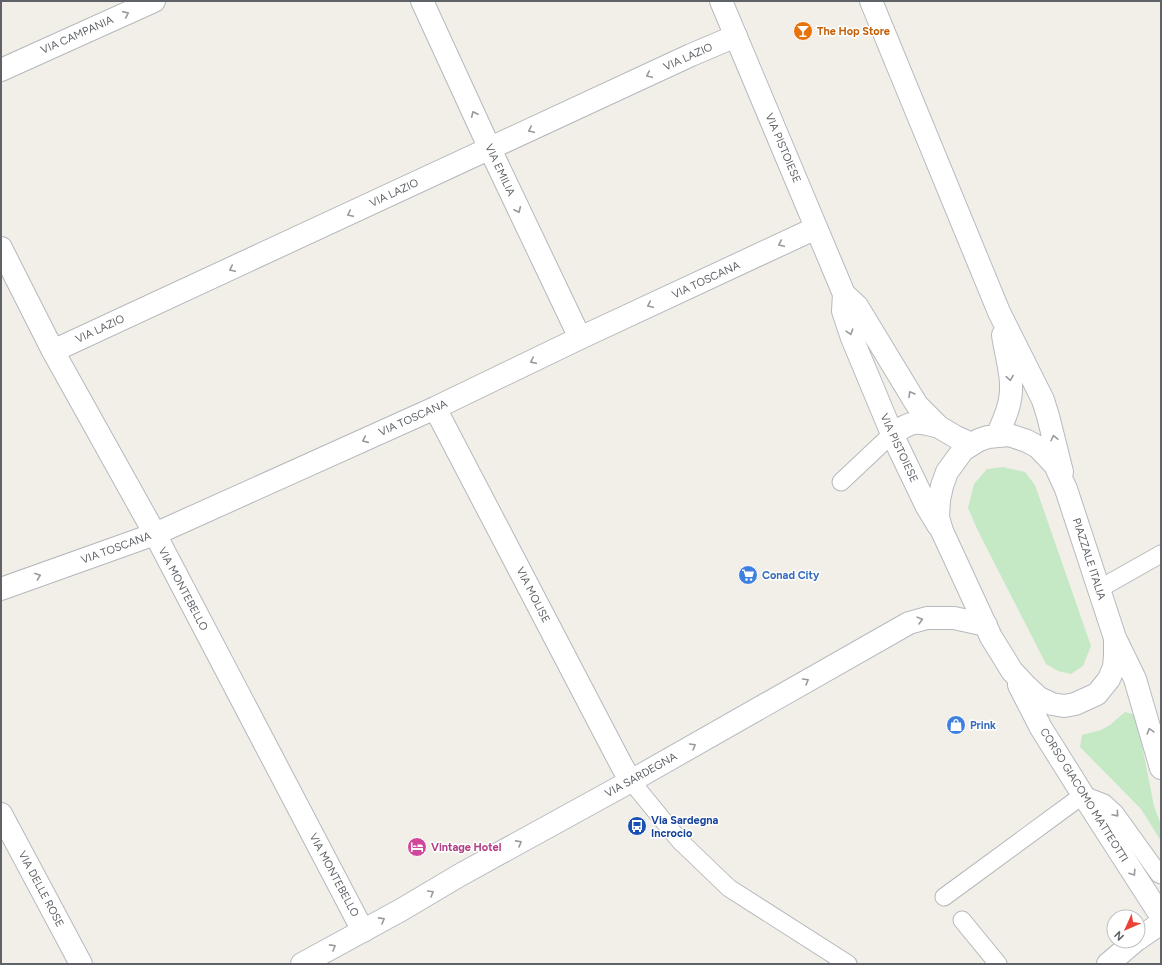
<svg xmlns="http://www.w3.org/2000/svg" width="1162" height="965" font-family="Figtree,sans-serif">
	<style>
		.green { fill: #c5e8c5 }
		.lines { fill: none; stroke-linecap: round; stroke-linejoin: round }
		.service-casing { stroke: #b5b8bc; stroke-width: 19 }
		.minor-casing { stroke: #b5b8bc; stroke-width: 24 }
		.secondary-casing { stroke: #b6babf; stroke-width: 24 }
		.service { stroke: #fff; stroke-width: 17 }
		.minor { stroke: #fff; stroke-width: 22 }
		.secondary { stroke: #fff; stroke-width: 22 }
		.oneway { stroke: #979a9d }
		.labels { text-anchor: middle; dominant-baseline: central; stroke-width: 3; stroke-linejoin: round; paint-order: stroke }
		.food-label { font-size: 11px; font-weight: bold; fill: #c56008; stroke: #fff; text-anchor: start }
		.street-label { font-size: 11px; fill: #5f6368; stroke: #fff }
		.shop-label { font-size: 11px; font-weight: bold; fill: #366cbe; stroke: #fff; text-anchor: start }
		.transit-label { font-size: 11px; font-weight: bold; fill: #164399; stroke: #fff; text-anchor: start }
		.hotel-label { font-size: 11px; font-weight: bold; fill: #b23c85; stroke: #fff; text-anchor: start }
	</style>
	<rect width="100%" height="100%" fill="#f1efe8"/>
	<path class="green" d="M1003,467L1025,472L1035,485L1091,646L1083,666L1071,674L1058,671L1046,664L978,531L968,508L974,484L987,469Z
		M1125,712L1136,715L1154,806L1161,825V841L1141,809L1080,747L1082,735L1101,730L1110,725Z"/>
	<g class="lines">
		<defs>
			<path id="service" d="M841,482L892,434
				M1099,589L1161,554
				M631,781L680,841L729,888L848,964
				M944,897L1083,795L1104,803L1115,813L1159,874L1161,875
				M962,920L998,964"/>
			<path id="minor" d="M422,1L490,149L580,338
				M1,70L154,1
				M1,248L53,351L155,534L363,931
				M53,351L691,55L736,36
				M435,408L622,766L631,781
				M1,589L155,534L435,408L580,338L816,228
				M1,814L81,964"/>
			<path id="secondary" d="M721,1L844,294L843,311L852,338L892,434L926,505L938,525
				M871,1L999,312L1043,400L1048,416L1062,472
				M844,294L857,306L917,405L939,427L956,437L972,444
				M892,434C913,421 915,420 939,427
				M1009,435L1027,441L1038,447L1055,465L1066,489L1115,638V656L1114,667L1109,679L1097,694L1075,704L1064,706L1052,704L1039,698L1025,685L1012,671L991,637L942,531L938,517L939,500L942,486L947,472L963,450L979,440L988,437Z
				M997,436C1004,420 1012,403 1011,385C1011,370 1005,350 1003,335
				M1116,640L1135,679L1161,768
				M1019,685L1041,728L1083,795L1161,916
				M1138,939L1161,923
				M302,964L401,910L460,875L631,781L909,623L927,618H954L986,625
				M1108,964L1135,941"/>
		</defs>
		<use href="#service" class="service-casing"/>
		<use href="#minor" class="minor-casing"/>
		<use href="#secondary" class="secondary-casing"/>
		<use href="#service" class="service"/>
		<use href="#minor" class="minor"/>
		<use href="#secondary" class="secondary"/>
	</g>
	<defs><path id="oneway-chevron" d="M-2-3.5L2.5 0L-2 3.5" fill="none" stroke-width="1.6" stroke-linecap="round" stroke-linejoin="round"/></defs>
	<g class="oneway">
		<use href="#oneway-chevron" transform="translate(126 14) rotate(-24)"/>
		<use href="#oneway-chevron" transform="translate(649 75) rotate(155)"/>
		<use href="#oneway-chevron" transform="translate(474 114) rotate(-115)"/>
		<use href="#oneway-chevron" transform="translate(531 130) rotate(155)"/>
		<use href="#oneway-chevron" transform="translate(518 210) rotate(65)"/>
		<use href="#oneway-chevron" transform="translate(350 214) rotate(155)"/>
		<use href="#oneway-chevron" transform="translate(781 244) rotate(155)"/>
		<use href="#oneway-chevron" transform="translate(232 269) rotate(155)"/>
		<use href="#oneway-chevron" transform="translate(650 305) rotate(155)"/>
		<use href="#oneway-chevron" transform="translate(850 332) rotate(72)"/>
		<use href="#oneway-chevron" transform="translate(533 361) rotate(154)"/>
		<use href="#oneway-chevron" transform="translate(1010 378) rotate(81)"/>
		<use href="#oneway-chevron" transform="translate(911 394) rotate(-121)"/>
		<use href="#oneway-chevron" transform="translate(1054 438) rotate(-103)"/>
		<use href="#oneway-chevron" transform="translate(365 440) rotate(156)"/>
		<use href="#oneway-chevron" transform="translate(38 576) rotate(-20)"/>
		<use href="#oneway-chevron" transform="translate(920 620) rotate(-15)"/>
		<use href="#oneway-chevron" transform="translate(806 681) rotate(-30)"/>
		<use href="#oneway-chevron" transform="translate(1150 731) rotate(-106)"/>
		<use href="#oneway-chevron" transform="translate(693 746) rotate(-30)"/>
		<use href="#oneway-chevron" transform="translate(1116 814) rotate(49)"/>
		<use href="#oneway-chevron" transform="translate(519 843) rotate(-29)"/>
		<use href="#oneway-chevron" transform="translate(1133 873) rotate(57)"/>
		<use href="#oneway-chevron" transform="translate(431 893) rotate(-30)"/>
		<use href="#oneway-chevron" transform="translate(382 920) rotate(-29)"/>
		<use href="#oneway-chevron" transform="translate(333 947) rotate(-29)"/>
	</g>
	<defs>
		<symbol id="bar-disc" viewBox="-11 -11 22 22"><circle r="9.5" fill="#e8710a" stroke="#fff"/><path d="M-6-5H6L.8 .8V4.5H3.5V6h-7V4.5H-.8V.8Z" fill="#fff"/></symbol>
		<symbol id="supermarket-disc" viewBox="-11 -11 22 22"><circle r="9.5" fill="#3f7fe0" stroke="#fff"/><path d="M-6-5.5h2.5l.6 2H6L4.5 2H-2.5L-4.4-4H-6ZM-1.5 3.2a1.3 1.3 0 1 0 .1 0ZM3 3.2a1.3 1.3 0 1 0 .1 0Z" fill="#fff"/></symbol>
		<symbol id="shop-disc" viewBox="-11 -11 22 22"><circle r="9.5" fill="#3f7fe0" stroke="#fff"/><path d="M-5-2.5h2.3a2.7 3.5 0 0 1 5.4 0H5L5.5 6h-11ZM-1.5-2.5h3a1.5 2.3 0 0 0-3 0Z" fill="#fff"/></symbol>
		<symbol id="bus-disc" viewBox="-11 -11 22 22"><circle r="9.5" fill="#1a4fb4" stroke="#fff"/><path d="M-5-6H5V4H4V6H2V4H-2V6H-4V4H-5ZM-3.5-4V0h7V-4ZM-3.5 1.2v1.5H-2V1.2ZM2 1.2v1.5H3.5V1.2Z" fill="#fff"/></symbol>
		<symbol id="hotel-disc" viewBox="-11 -11 22 22"><circle r="9.5" fill="#d1479c" stroke="#fff"/><path d="M-6-4.5h1.5V1H6V5H4.5V3h-9V5H-6ZM-4 0a1.8 1.8 0 1 1 3.6 0ZM.5 0V-2.5h3Q6-2.5 6 0Z" fill="#fff"/></symbol>
	</defs>
	<g fill-rule="evenodd">
		<use href="#bar-disc" x="792" y="20" width="22" height="22"/>
		<use href="#supermarket-disc" x="737" y="564" width="22" height="22"/>
		<use href="#shop-disc" x="945" y="714" width="22" height="22"/>
		<use href="#bus-disc" x="626" y="815" width="22" height="22"/>
		<use href="#hotel-disc" x="406" y="836" width="22" height="22"/>
	</g>
	<g class="labels">
		<g class="food-label">
			<text x="817" y="31">The Hop Store</text>
		</g>
		<g class="street-label">
			<text transform="translate(77 35) rotate(-24)">VIA CAMPANIA</text>
			<text transform="translate(688 57) rotate(-24)">VIA LAZIO</text>
			<text transform="translate(783 148) rotate(67)">VIA PISTOIESE</text>
			<text transform="translate(500 170) rotate(65)">VIA EMILIA</text>
			<text transform="translate(394 193) rotate(-25)">VIA LAZIO</text>
			<text transform="translate(706 280) rotate(-25)">VIA TOSCANA</text>
			<text transform="translate(100 329) rotate(-25)">VIA LAZIO</text>
			<text transform="translate(413 418) rotate(-24)">VIA TOSCANA</text>
			<text transform="translate(899 448) rotate(65)">VIA PISTOIESE</text>
			<text transform="translate(116 548) rotate(-20)">VIA TOSCANA</text>
			<text transform="translate(1089 559) rotate(72)">PIAZZALE ITALIA</text>
			<text transform="translate(183 589) rotate(62)">VIA MONTEBELLO</text>
			<text transform="translate(533 595) rotate(63)">VIA MOLISE</text>
			<text transform="translate(641 775) rotate(-29)">VIA SARDEGNA</text>
			<text transform="translate(1084 795) rotate(58)">CORSO GIACOMO MATTEOTTI</text>
			<text transform="translate(334 875) rotate(62)">VIA MONTEBELLO</text>
			<text transform="translate(41 889) rotate(62)">VIA DELLE ROSE</text>
		</g>
		<g class="shop-label">
			<text x="762" y="575">Conad City</text>
			<text x="970" y="725">Prink</text>
		</g>
		<g class="transit-label">
			<text x="651" y="820">Via Sardegna<tspan x="651" dy="13">Incrocio</tspan></text>
		</g>
		<g class="hotel-label">
			<text x="431" y="847">Vintage Hotel</text>
		</g>
	</g>
	<rect width="1162" height="965" fill="none" stroke="#5f6368" stroke-width="4"/>
	<g transform="translate(1126 929) rotate(225)"><circle r="19" fill="#ffffff" stroke="#bfc1c3"/>
	<path d="M0-3L7 15L0 10L-7 15Z" fill="#ea4335"/>
	<text y="-6" font-size="11" font-weight="bold" text-anchor="middle" fill="#5f6368">N</text>
	</g>
</svg>
